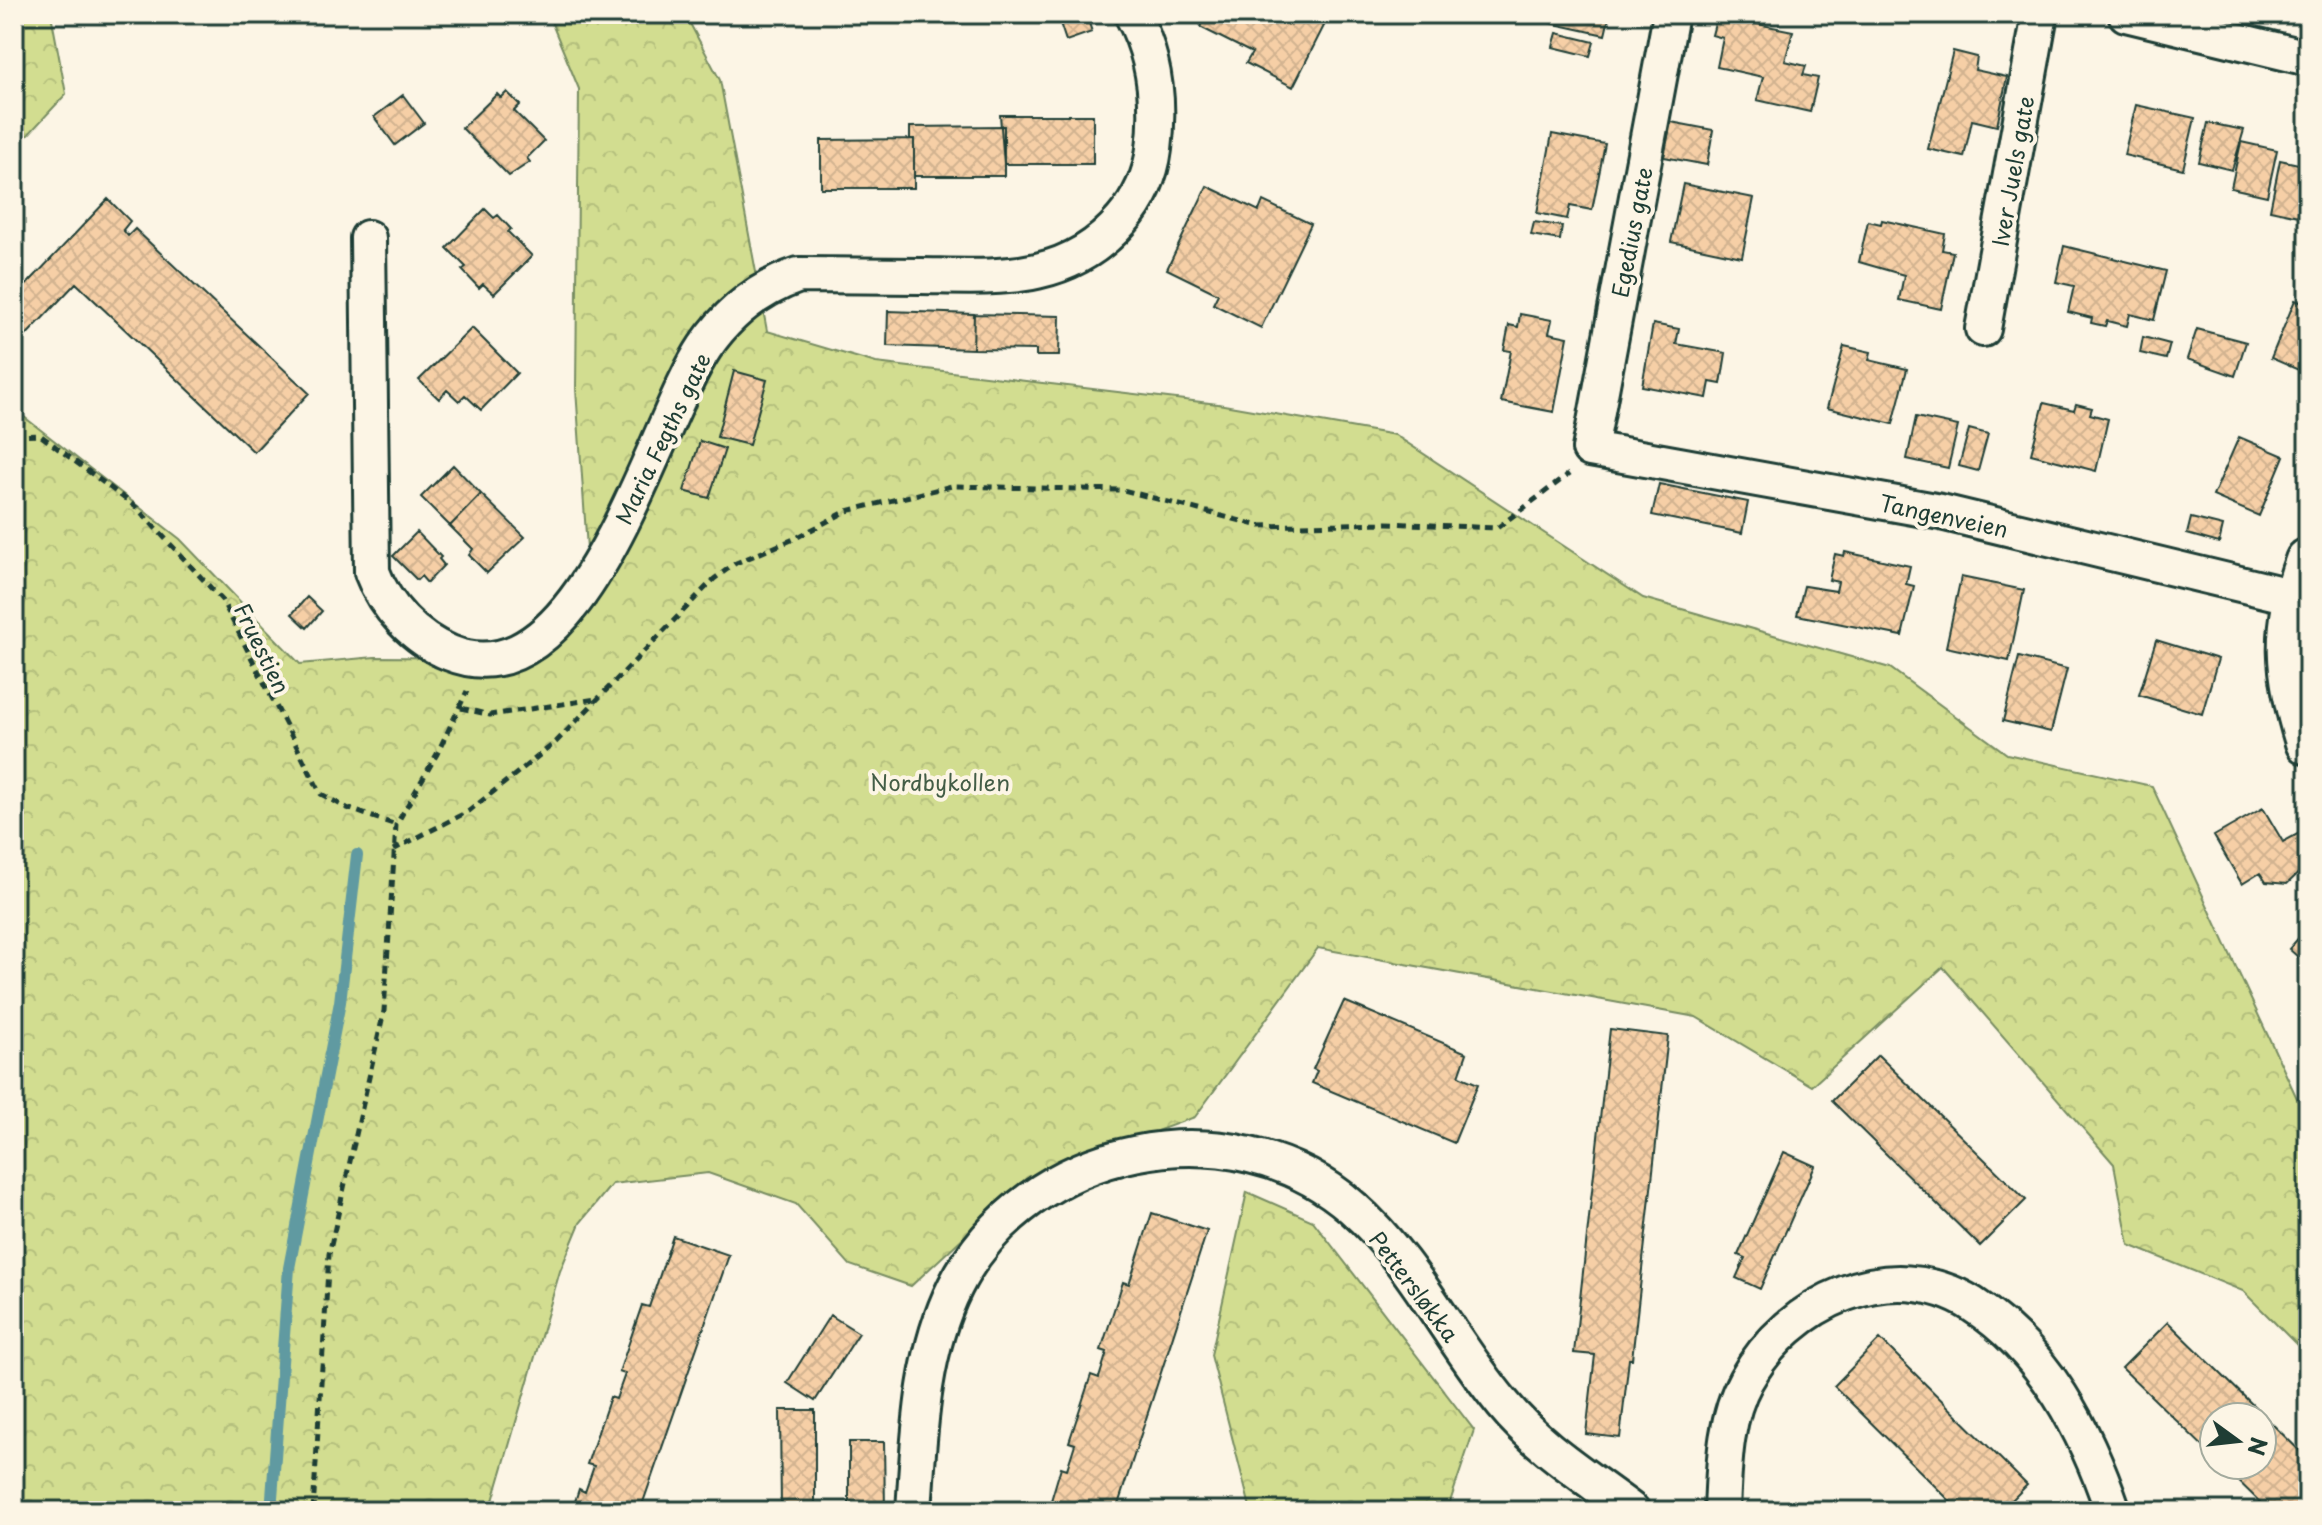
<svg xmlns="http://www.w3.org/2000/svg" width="2322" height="1525" font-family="'Playpen Sans',sans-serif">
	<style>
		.forest { fill: url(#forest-crowns); stroke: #788d62; stroke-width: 2 }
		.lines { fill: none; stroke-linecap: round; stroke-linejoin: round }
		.stream { stroke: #609aa1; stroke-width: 12 }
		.building { fill: url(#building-cross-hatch); stroke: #1f3d34; stroke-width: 2 }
		.street-casing { stroke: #1f3d34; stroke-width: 40 }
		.secondary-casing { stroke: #1f3d34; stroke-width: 50 }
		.path { stroke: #1f3d34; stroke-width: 5; stroke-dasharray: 8 6; stroke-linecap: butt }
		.street { stroke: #fcf5e5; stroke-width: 34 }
		.secondary { stroke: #fcf5e5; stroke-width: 44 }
		.labels { text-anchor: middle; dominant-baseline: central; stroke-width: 8; stroke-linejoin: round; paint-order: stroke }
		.street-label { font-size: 22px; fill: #1f3d34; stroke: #fcf5e5 }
		.park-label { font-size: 22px; fill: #435d46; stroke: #fcf5e5 }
	</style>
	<defs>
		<pattern id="forest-crowns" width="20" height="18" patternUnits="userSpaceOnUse" patternTransform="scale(2)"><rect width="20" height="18" fill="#d2dd90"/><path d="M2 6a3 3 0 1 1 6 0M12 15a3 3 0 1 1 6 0" fill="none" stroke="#b4bf7d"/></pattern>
		<pattern id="building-cross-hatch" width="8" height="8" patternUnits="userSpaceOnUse" patternTransform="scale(2)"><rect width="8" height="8" fill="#f6cfa6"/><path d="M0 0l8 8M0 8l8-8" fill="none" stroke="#d2b390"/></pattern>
	</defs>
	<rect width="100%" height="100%" fill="#fcf5e5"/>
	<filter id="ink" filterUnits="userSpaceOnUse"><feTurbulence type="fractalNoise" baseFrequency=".0125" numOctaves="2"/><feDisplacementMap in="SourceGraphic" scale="16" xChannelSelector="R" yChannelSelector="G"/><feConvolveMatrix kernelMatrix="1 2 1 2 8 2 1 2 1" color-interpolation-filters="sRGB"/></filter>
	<g filter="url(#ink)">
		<path class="forest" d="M14,14H51L66,94L14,150Z
			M548,14H685L720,80L767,331L876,363L1218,404L1395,435L1643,598L1890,668L2007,754L2152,786L2308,1122V1356L2243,1291L2129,1245L2114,1164L1943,967L1812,1086L1696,1017L1318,948L1195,1117L1026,1179L911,1286L850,1265L796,1204L708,1173L612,1184L580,1223L560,1271L490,1511H14V409L180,539L300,664L375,657L503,658L589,578L576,389L579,89Z
			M1247,1192L1313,1221L1474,1430L1447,1511H1251L1211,1355Z"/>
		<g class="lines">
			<path class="stream" d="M271,1511L289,1268L340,1002L357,855"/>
		</g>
		<path class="building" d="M1057,14H1086L1092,32L1066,41Z
			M1206,14H1330L1293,87L1246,63L1252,53L1200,27Z
			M1552,14H1610L1605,35L1550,23Z
			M1717,16L1793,31L1785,61L1806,66L1803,75L1818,78L1810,112L1757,100L1763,77L1717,67L1723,38L1712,35Z
			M1557,33L1594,42L1590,56L1553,47Z
			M1953,51L1977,57L1975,70L2007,77L1997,126L1972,120L1964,157L1928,149Z
			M507,92L520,105L514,111L544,141L527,158L530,162L509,176L462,128L497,94L501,98Z
			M403,95L424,123L395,145L374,117Z
			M2136,105L2195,118L2183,169L2124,155Z
			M1000,115H1093V164H1004Z
			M1671,122L1713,130L1707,165L1664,157Z
			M2208,123L2244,130L2232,170L2199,162Z
			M1004,126V176H914V139H910V127Z
			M1552,134L1605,144L1592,210L1570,206L1567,219L1537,213Z
			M914,139V188H821V140Z
			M2241,142L2277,150L2267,196L2231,188Z
			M2280,160L2308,166V218L2270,210Z
			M1683,184L1754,198L1742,257L1671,242Z
			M1207,186L1259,211L1263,201L1311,224L1261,328L1213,304L1218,294L1167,269Z
			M108,199L130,221L123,230L128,236L135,229L309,393L254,452L76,283L16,346L14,344V298Z
			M485,209L494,218L498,215L511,229L508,232L532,256L494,294L483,284L479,288L462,270L466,267L447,248Z
			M1882,220L1945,234L1942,250L1953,252L1941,309L1899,300L1904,275L1859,262L1868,221L1881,224Z
			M1534,222L1562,226L1560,240L1531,235Z
			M2064,246L2166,271L2154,320L2130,314L2127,326L2107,321L2105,326L2091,323L2092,318L2068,312L2074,286L2056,282Z
			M2295,300L2308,305V374L2271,358Z
			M888,311L974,314L973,349L887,346Z
			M974,314L1060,316L1059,356H1036V350L973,349Z
			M1520,314L1552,320L1549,333L1568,337L1554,412L1501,402L1511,351L1504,350L1509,325L1518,327Z
			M1653,324L1679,329L1676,344L1726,353L1721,384L1710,382L1707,398L1642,386Z
			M472,328L517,373L481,410L465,395L459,401L447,390L439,399L419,380Z
			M2197,329L2246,342L2235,376L2187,359Z
			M2143,337L2170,344L2166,359L2140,353Z
			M1844,346L1871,352L1869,360L1907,369L1893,424L1827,408Z
			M734,371L767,380L749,445L717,437Z
			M2044,403L2074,410L2076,404L2092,408L2090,414L2108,419L2096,471L2031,454Z
			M1916,417L1958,426L1948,468L1907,459Z
			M1969,429L1988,434L1978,471L1959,466Z
			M2239,437L2284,456L2259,516L2213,496Z
			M700,441L725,449L709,498L684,491Z
			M453,465L481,494L450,526L421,497Z
			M1659,484L1748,502L1742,533L1652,515Z
			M481,494L525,537L487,573L469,555L473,549L450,526Z
			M2191,518L2223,526L2219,543L2187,534Z
			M417,532L441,557L439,559L444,565L427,583L421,576L417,580L393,556Z
			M1845,552L1910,566L1906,584L1914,586L1902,636L1797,615L1804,586L1836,591L1838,582L1829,580L1835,554L1844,556Z
			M1961,577L2024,590L2009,661L1946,647Z
			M307,597L322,611L307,628L292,614Z
			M2156,640L2218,659L2202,714L2139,695Z
			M2019,657L2067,669L2051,732L2003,721Z
			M2263,808L2283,842L2305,830L2308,834V864L2287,884L2266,882L2260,873L2242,884L2214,836Z
			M2308,927V966L2289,949Z
			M1344,1001L1467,1053L1459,1076L1478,1084L1454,1143L1312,1083L1317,1071L1313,1069Z
			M1610,1029L1668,1036L1632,1359H1629L1620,1438L1586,1434L1595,1355L1574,1353Z
			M1878,1055L2026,1200L1980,1246L1832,1101Z
			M1784,1152L1815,1166L1760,1289L1736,1278L1745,1258L1738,1255Z
			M1152,1213L1207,1231L1116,1511H1072L1050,1504L1061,1467L1067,1469L1075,1444L1069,1442L1091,1375L1099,1378L1107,1352L1101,1350L1123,1282L1129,1284Z
			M673,1236L729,1255L640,1511H572L579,1489L585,1492L594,1466L587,1464L610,1397L616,1399L625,1374L619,1372L642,1305L649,1307Z
			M830,1315L859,1333L815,1401L787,1383Z
			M2168,1322L2308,1459V1511H2269L2222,1465H2262V1417H2214V1457L2122,1368Z
			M1880,1339L2027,1485L2001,1511H1960L1834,1386Z
			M780,1410H815V1511H781Z
			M849,1442H884L885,1511H849Z"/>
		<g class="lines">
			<defs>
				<path id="street" d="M1671,14L1590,449L1941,512L2294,597
					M2126,14L2308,58
					M368,238L372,572C385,607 415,639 450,653C583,706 653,424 705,347C729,312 760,288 799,275C840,275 880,276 921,276C998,277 1067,284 1122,220C1139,201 1151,175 1154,149C1160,102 1155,56 1132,14
					M1983,329L2040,14
					M914,1511C919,1436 921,1355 955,1287C1027,1143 1232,1102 1352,1207C1414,1261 1450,1341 1503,1404C1539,1448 1587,1477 1632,1511
					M1722,1511C1724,1468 1724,1419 1746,1380C1789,1302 1890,1253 1972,1304C2045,1351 2086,1431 2113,1511"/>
				<path id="secondary" d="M2308,561C2283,628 2287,674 2308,742"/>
			</defs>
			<use href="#street" class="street-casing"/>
			<use href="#secondary" class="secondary-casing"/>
			<path class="path" d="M14,436L40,435L136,507L222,600L321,794L347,808L396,825
				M461,708L490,715L596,699
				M393,850L469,811L556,742L714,579L736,563L794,539L847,511L952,486L1123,490L1260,526L1387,523L1497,528L1569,474
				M313,1511L329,1254L384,1011L396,825L437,754L467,691"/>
			<use href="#street" class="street"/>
			<use href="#secondary" class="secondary"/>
		</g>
	</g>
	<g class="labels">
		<g class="street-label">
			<text transform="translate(2012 171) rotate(-80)">Iver Juels gate</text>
			<text transform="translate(1631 232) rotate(-79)">Egedius gate</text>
			<text transform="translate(662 438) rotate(-64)">Maria Fegths gate</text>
			<text transform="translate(1944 515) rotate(12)">Tangenveien</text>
			<text transform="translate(263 648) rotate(64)">Fruestien</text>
			<text transform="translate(1415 1286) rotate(53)">Pettersløkka</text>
		</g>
		<g class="park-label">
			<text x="940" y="781">Nordbykollen</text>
		</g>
	</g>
	<rect width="2322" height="1525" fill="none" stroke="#fcf5e5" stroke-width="48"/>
	<rect x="24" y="24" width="2274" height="1477" fill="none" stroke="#1f3d34" stroke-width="3" filter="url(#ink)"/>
	<g transform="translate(2238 1441) rotate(105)"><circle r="38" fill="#fcf5e5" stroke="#a4ab9e" stroke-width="2"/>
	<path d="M0-6L14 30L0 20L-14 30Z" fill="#1f3d34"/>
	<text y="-12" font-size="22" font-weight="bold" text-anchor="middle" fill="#1f3d34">N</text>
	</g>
</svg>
